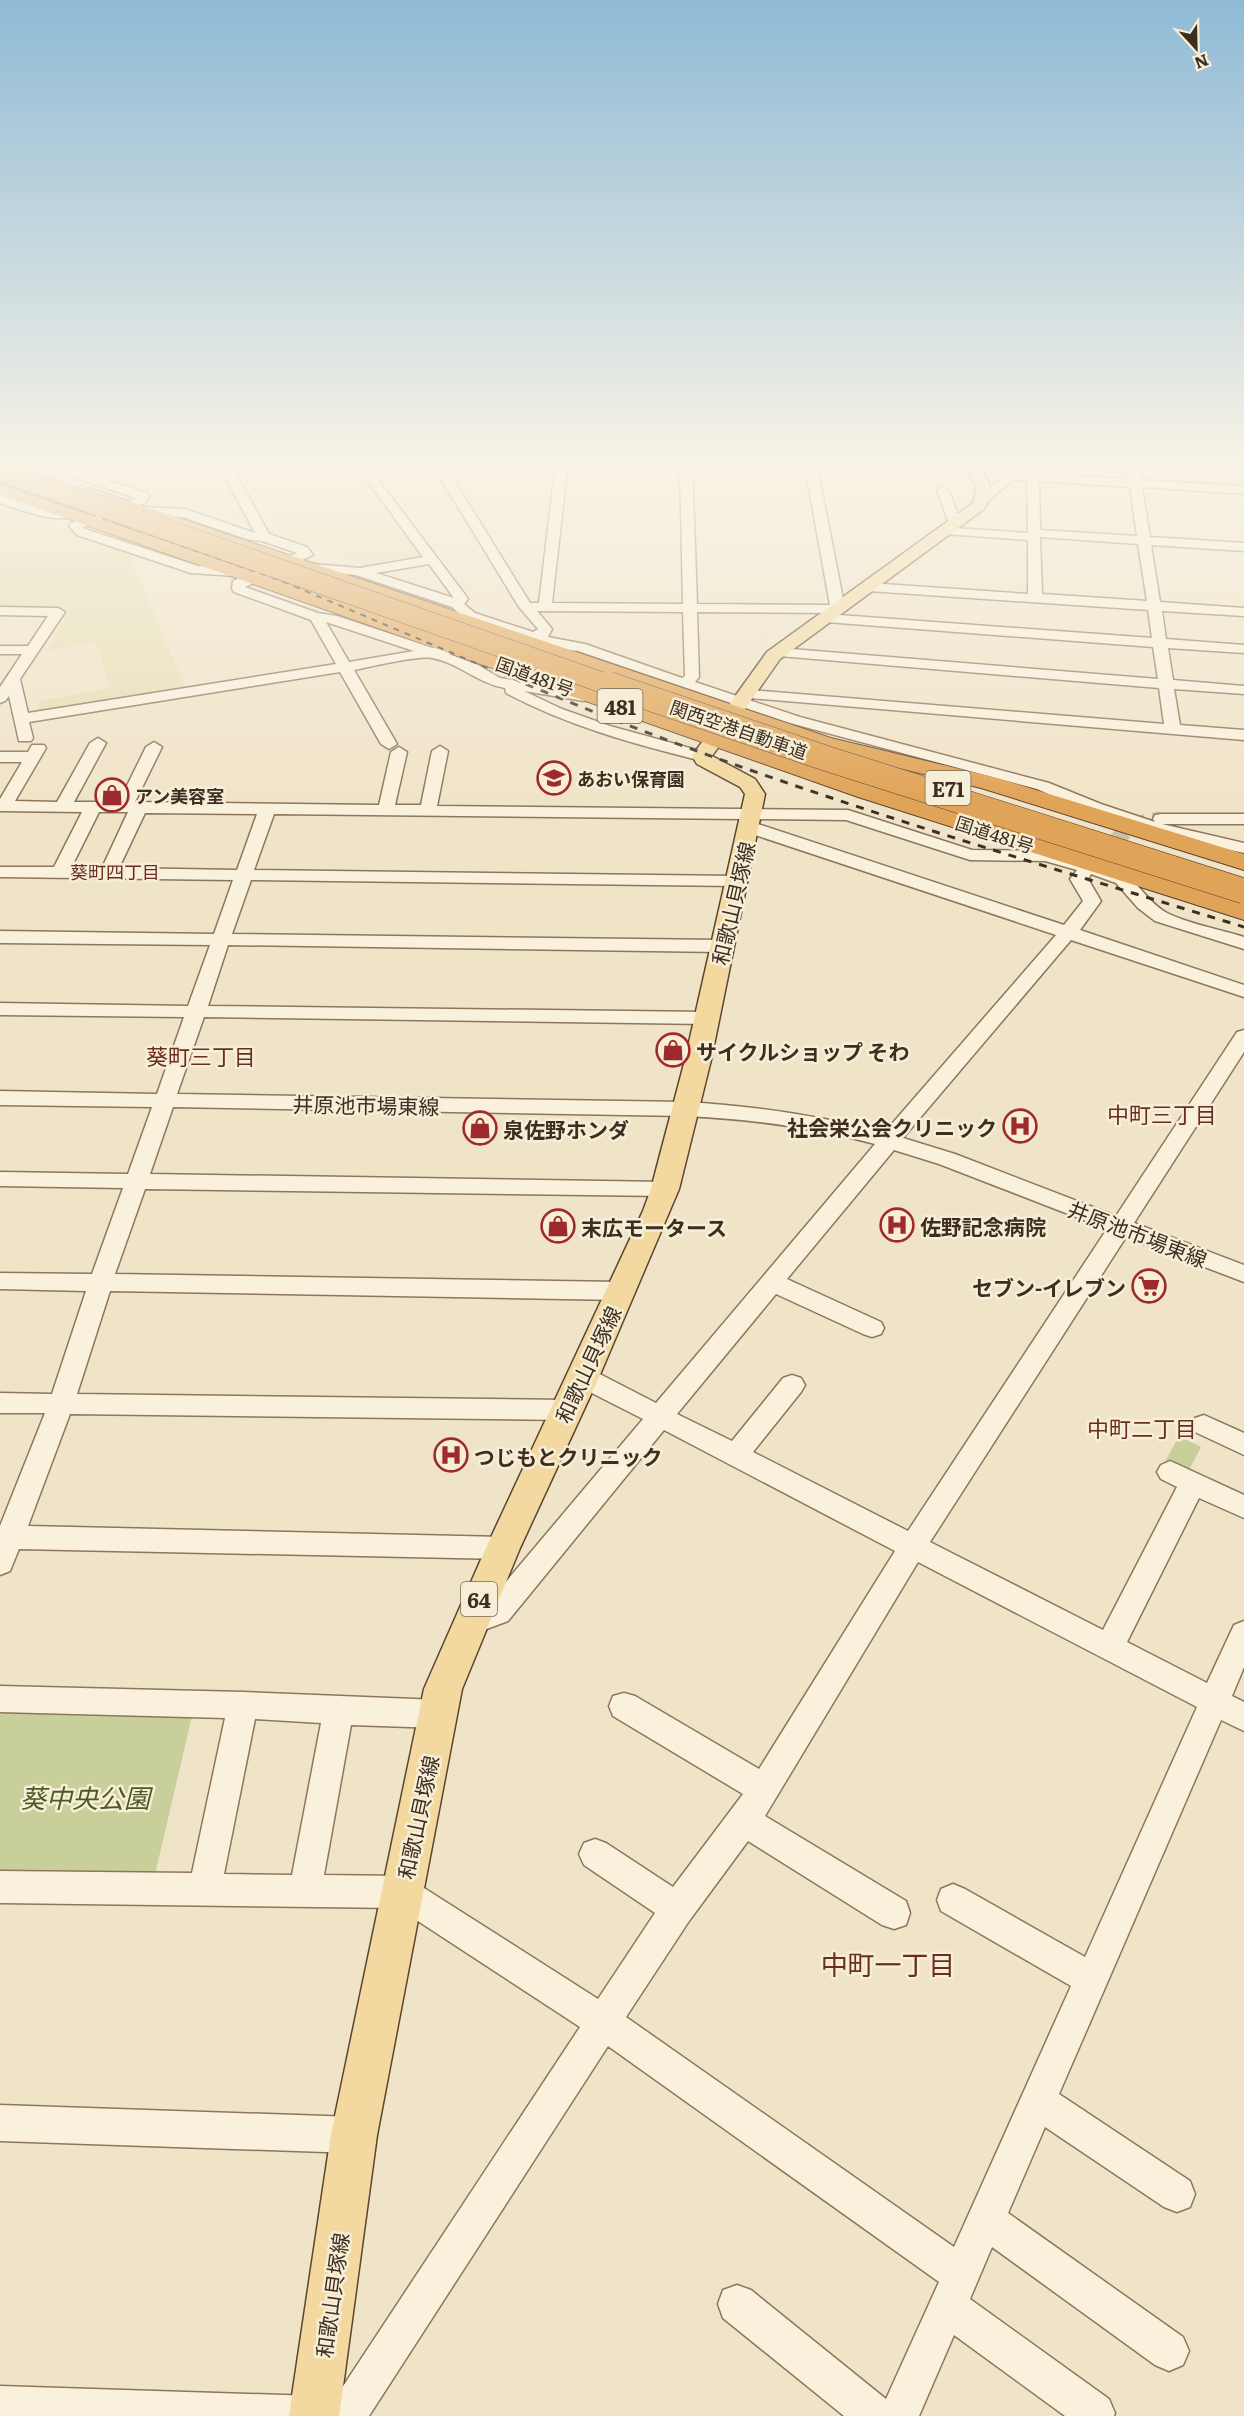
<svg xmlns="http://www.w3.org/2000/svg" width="1244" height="2416" font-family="Literata,'Noto Sans JP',serif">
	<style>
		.farmland { fill: #e6deb5 }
		.green { fill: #c9cf9b }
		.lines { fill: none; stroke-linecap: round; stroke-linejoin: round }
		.minor-tunnel { stroke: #ccc0a6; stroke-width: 16; stroke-dasharray: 16 8; stroke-linecap: butt }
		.minor-casing { stroke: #8d765c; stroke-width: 3 }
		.major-casing { stroke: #5b4430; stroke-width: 3 }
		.highway-casing { stroke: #5b4430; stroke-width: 2 }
		.minor { fill: #faf1dc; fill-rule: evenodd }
		.major { fill: #f3d9a0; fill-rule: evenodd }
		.highway { fill: #e0a458; fill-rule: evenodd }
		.rail-far1 { stroke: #3d2e20; stroke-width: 2; stroke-dasharray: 6 6; stroke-linecap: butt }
		.rail { stroke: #3d2e20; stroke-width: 3; stroke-dasharray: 8 8; stroke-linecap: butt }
		.highway-bridge-far1-casing { stroke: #5b4430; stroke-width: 21; stroke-linecap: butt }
		.highway-bridge-casing { stroke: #5b4430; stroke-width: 26; stroke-linecap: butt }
		.highway-bridge-far1 { stroke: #e0a458; stroke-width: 20 }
		.highway-bridge { stroke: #e0a458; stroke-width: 25 }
		.labels { text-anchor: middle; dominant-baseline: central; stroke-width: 5; stroke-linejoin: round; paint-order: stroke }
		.far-street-label { font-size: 18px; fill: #3d2e20; stroke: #f7eed8 }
		.far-poi-label { font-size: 18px; font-weight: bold; fill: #3d2e20; stroke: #f7eed8; text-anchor: start }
		.far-neighbourhood-label { font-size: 18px; fill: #6b2e1e; stroke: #f7eed8 }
		.shield { fill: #f7eed8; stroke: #756857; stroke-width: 1.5 }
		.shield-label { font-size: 20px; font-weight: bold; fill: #3d2e20 }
		.street-label { font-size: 21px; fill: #3d2e20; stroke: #f7eed8 }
		.poi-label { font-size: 21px; font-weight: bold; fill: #3d2e20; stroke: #f7eed8; text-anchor: start }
		.neighbourhood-label { font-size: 22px; fill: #6b2e1e; stroke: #f7eed8 }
		.near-park-label { font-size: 26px; font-style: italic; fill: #4d5a26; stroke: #f7eed8 }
		.near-neighbourhood-label { font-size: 27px; fill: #6b2e1e; stroke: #f7eed8 }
	</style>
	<rect width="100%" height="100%" fill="#f0e4c8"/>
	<path class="farmland" d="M295,461H352L355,465L310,473L301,466L245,473L240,467Z
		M164,466L173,475L223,469L256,528L102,475Z
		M305,477L313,486L367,480L424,557L368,566L282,536L249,486Z
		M0,505L128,552L187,692L37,713L40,701L110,688L96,642L47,651L70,608L0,607Z"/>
	<path class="green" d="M1179,1436L1201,1447L1186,1476L1163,1465Z
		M0,1708L193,1712L153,1883L0,1880Z"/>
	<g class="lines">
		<path class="minor-tunnel" d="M1096,860L1132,825L1161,819"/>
		<defs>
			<path id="minor" d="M26,461H44L147,493L149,496L145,503L83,527L85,529L198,566L235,568L242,572L235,576L191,573L77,535L69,526L71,523L136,498Z
				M217,461H229L269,534L307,547L313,555L245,587L318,613L337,616L433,648L472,642L477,643L479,646L477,649L449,654L478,665L500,678L589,693L592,696L589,699L584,701L524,691L562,709L610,726L708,753L710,756L702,761C634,744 568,726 506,693L505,688C479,684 459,663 432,658C420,655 369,667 354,670L397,744L389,749L381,744L340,672L29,722L33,738L31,741H19L9,696L5,701L0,703V687L22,654H0V646H28L48,616L0,615V607L58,608L65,612L20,679L28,713L336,664L311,620L234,592L232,589L233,581L297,553L262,541L246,539L183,517L143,515L137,511L143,507L185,509L255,533ZM326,622L414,651L349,662Z
				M353,461H364L466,596L468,599L464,604L475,613L533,632L538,629L519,607L430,461H442L530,603H539L556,461H568L552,603L683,604L680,461H692L697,604L830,605L804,461H816L845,609L838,613L697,612L699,677L695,682L800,717L1049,783L1101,804L1155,822L1153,819L1155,815L1161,814H1244V824H1162L1244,843V853L1160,835L1089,812L1037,789L790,723L578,651L555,648L524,640L465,619L452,607L356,575L307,571L305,568L312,564L360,568L423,557ZM429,564L454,598L376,573ZM537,611L683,612L685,676L682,678L585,644L548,637L552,629Z
				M926,461H938L943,473L941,475H933Z
				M1126,461H1138L1141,480L1244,486V494L1142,487L1150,537L1244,543V551L1151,545L1160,602L1244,608V616L1162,611L1166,639L1244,645V653L1168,648L1173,680L1244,686V694L1174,689L1180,725L1244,730V740L749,698L742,694L749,690L1164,724L1159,688L779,656L772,652L779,648L1158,679L1153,647L826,622L819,618L826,614L1152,638L1148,610L869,591L862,587L869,583L1028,594V540L945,534L941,533L939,530L941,527L1028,533L1027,480H1013L989,500L985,501L979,497L1018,464L1022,463L1028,466L1021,473L1129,479ZM1039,481L1130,487L1137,536L1040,530ZM1040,537L1138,544L1147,601L1042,594Z
				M1216,461H1244V466L1221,464Z
				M943,487L949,491L961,523L959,526H951L949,523L937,491Z
				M0,495L39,508L70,510L76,514C62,526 17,509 0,503Z
				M98,738L106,743L74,802H119L146,747L154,742L162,747L135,802L379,805L391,752L399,747L407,752L395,805H421L432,751L440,746L448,751L437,806L848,810L972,850L1046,851L1117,870C1138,880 1147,902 1167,913C1186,923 1222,930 1244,937V949L1155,921L1138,908L1116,883L1091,874L1088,879L1101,901L1080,930L1244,985V997L1071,940L903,1138L955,1154L1116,1216L1237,1032L1244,1030V1052L1134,1223L1244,1265V1282L1126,1237L930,1542L1103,1630L1177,1487L1161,1479L1157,1472L1161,1465L1170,1461L1179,1465L1244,1495V1518L1199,1498L1127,1642L1207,1683L1234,1625L1244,1621V1667L1232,1696L1244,1702V1731L1221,1720L1059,2094L1190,2181L1195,2194L1190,2207L1177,2212L1164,2207L1045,2127L1008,2213L1183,2337L1189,2351L1183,2365L1169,2371L1155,2365L992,2247L970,2299L1109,2399L1115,2413L1114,2416H1065L954,2335L919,2416H844L723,2318L718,2304L723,2290L737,2285L751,2290L886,2399L939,2282L608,2046L369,2416H0V2386L314,2396L328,2402L330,2406L580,2027L398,1908L0,1903V1871L192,1873L225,1718L0,1712V1686L243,1692L439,1700L450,1704L454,1714L450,1724L439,1728L351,1725L324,1875L402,1876L413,1881L598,1999L655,1913L584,1865L579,1854L584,1843L595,1839L606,1843L673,1887L743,1794L613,1716L609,1706L613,1696L624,1693L635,1696L759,1769L895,1551L664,1430L508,1621L468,1636L458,1633L454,1624L458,1615L488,1603L643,1419L574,1384L571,1377L574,1370L583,1368L592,1370L656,1403L875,1144C812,1127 749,1119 685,1116L173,1107L150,1174L665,1182L673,1184L676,1189L673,1194L665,1196L145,1189L115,1274L620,1282L628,1285L632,1291L628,1297L620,1300L110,1291L77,1394L566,1400L575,1403L579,1410L575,1417L566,1420L70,1414L28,1526L503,1537L513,1540L517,1548L513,1556L503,1559L19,1549L10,1571L0,1575V1526L45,1413H0V1393L52,1394L86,1291L0,1289V1273L92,1274L123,1188L0,1186V1172L128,1174L152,1107L0,1105V1091L157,1094L184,1017L0,1015V1003L188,1006L210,945L0,943V931L214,934L233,880L0,877V867H54L82,812L0,811V799L22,762H0V752H28L32,745H44L46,748L15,801L57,802L90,743ZM99,812H128L102,868H71ZM145,813L257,814L237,870L119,868ZM274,814L846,820L970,860L1045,861L1077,870L1070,879L1083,901L1064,925L755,823H743L741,827L743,831L1056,935L884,1133C819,1115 753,1106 685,1102L177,1094L204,1017L706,1024L713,1022L716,1018L713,1014L706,1012L208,1006L228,945L721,952L728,950L730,946L728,942L721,940L232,934L251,880L736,886L742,885L745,881L742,877L736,876L254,870ZM894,1150L939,1164L1107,1229L908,1531L753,1452L801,1392L805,1385L801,1378L792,1375L783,1378L732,1441L677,1414L776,1294L863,1334L872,1337L881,1334L884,1328L881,1322L787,1279ZM918,1562L1197,1707L1085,1957L965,1889L953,1884L941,1889L937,1900L941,1911L1071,1986L954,2247L626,2017L689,1921L748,1841L882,1925L894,1929L906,1925L910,1913L906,1901L765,1816ZM255,1719L321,1723L292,1875L224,1874Z
				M1204,1415L1244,1433V1455L1195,1432L1191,1425L1195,1418Z
				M0,2105L354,2117L367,2122L372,2135L367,2148L354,2153L0,2141Z"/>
			<path id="major" d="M960,461H975C988,478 997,490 984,509L780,659L712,756L755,779L765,794L711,1060L679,1189L599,1377L520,1548L462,1689L377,2135L339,2416H289L331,2135L424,1689L486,1548L643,1211L651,1189L685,1060L745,794L740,787L697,764L692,756L767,652L973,503L977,487Z"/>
			<path id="highway" d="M0,484L876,787L1244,903V920L858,797L0,495Z
				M90,488L831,738L997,778L1244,854V870L981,788L816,748L84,497L81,493L84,489Z"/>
		</defs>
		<use href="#minor" class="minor-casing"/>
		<use href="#major" class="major-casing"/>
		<use href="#highway" class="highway-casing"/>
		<use href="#minor" class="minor"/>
		<use href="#major" class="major"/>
		<use href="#highway" class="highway"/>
		<path class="rail-far1" d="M0,482L282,581L530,686"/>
		<path class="rail" d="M526,684C758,782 1003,853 1244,927"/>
		<defs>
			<path id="highway-bridge-far1" d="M0,471L612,686"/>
			<path id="highway-bridge" d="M608,684L828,759L1244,891"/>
		</defs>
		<use href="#highway-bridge-far1" class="highway-bridge-far1-casing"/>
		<use href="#highway-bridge" class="highway-bridge-casing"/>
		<use href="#highway-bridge-far1" class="highway-bridge-far1"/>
		<use href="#highway-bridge" class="highway-bridge"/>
	</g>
	<linearGradient id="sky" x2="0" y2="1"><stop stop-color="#8fbad6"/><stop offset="0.58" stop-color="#f8f3e6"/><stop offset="1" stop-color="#f8f3e6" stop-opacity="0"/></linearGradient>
	<rect width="1244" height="800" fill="url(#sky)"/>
	<defs>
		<symbol id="school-ring" viewBox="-11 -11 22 22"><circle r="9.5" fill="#f7eed8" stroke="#9e2a2b" stroke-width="1.5"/><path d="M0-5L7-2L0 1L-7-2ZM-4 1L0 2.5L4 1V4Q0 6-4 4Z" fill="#9e2a2b"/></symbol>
		<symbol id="shop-ring" viewBox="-11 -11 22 22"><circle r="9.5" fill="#f7eed8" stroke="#9e2a2b" stroke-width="1.5"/><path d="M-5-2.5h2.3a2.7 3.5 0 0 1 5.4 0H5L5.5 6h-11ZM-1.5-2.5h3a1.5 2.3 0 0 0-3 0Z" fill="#9e2a2b"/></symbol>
		<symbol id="hospital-ring" viewBox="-11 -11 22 22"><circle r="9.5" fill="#f7eed8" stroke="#9e2a2b" stroke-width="1.5"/><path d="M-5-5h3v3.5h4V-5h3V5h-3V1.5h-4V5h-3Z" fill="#9e2a2b"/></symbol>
		<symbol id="supermarket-ring" viewBox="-11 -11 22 22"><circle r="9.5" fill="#f7eed8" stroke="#9e2a2b" stroke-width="1.5"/><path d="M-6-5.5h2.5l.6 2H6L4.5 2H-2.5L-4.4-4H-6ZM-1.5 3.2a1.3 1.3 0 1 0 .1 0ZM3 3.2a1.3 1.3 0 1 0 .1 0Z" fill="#9e2a2b"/></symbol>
	</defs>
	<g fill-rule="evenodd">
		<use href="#school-ring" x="535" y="759" width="38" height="38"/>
		<use href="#shop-ring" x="93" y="776" width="38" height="38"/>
		<use href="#shop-ring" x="654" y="1031" width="38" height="38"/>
		<use href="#hospital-ring" x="1001" y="1107" width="38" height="38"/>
		<use href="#shop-ring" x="461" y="1109" width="38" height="38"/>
		<use href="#hospital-ring" x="878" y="1206" width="38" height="38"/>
		<use href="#shop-ring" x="539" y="1207" width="38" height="38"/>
		<use href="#supermarket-ring" x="1130" y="1267" width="38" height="38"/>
		<use href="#hospital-ring" x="432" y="1436" width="38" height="38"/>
	</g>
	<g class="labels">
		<g class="far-street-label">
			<text transform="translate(535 676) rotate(20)">国道481号</text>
			<text transform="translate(739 729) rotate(19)">関西空港自動車道</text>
			<text transform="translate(995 834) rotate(18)">国道481号</text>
		</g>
		<g class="far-poi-label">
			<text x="577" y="778">あおい保育園</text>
			<text x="135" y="795">アン美容室</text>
		</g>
		<g class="far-neighbourhood-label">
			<text x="115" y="871">葵町四丁目</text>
		</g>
		<g class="shield">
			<rect x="597.5" y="689" width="45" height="34" rx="4.5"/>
			<rect x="925.5" y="771" width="45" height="34" rx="4.5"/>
			<rect x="461" y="1582" width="36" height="34" rx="4.5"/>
		</g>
		<g class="shield-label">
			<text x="620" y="706">481</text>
			<text x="948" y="788">E71</text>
			<text x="479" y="1599">64</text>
		</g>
		<g class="street-label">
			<text transform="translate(732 903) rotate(-77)">和歌山貝塚線</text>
			<text transform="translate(366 1104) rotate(1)">井原池市場東線</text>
			<text transform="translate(1138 1233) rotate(21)">井原池市場東線</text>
			<text transform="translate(587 1364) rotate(-65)">和歌山貝塚線</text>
			<text transform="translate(417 1817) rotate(-78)">和歌山貝塚線</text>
			<text transform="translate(331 2295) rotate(-82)">和歌山貝塚線</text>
		</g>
		<g class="poi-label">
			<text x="696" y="1050">サイクルショップ そわ</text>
			<text x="997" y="1126" text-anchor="end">社会栄公会クリニック</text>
			<text x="503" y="1128">泉佐野ホンダ</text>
			<text x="920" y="1225">佐野記念病院</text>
			<text x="581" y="1226">末広モータース</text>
			<text x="1126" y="1286" text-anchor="end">セブン-イレブン</text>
			<text x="474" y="1455">つじもとクリニック</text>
		</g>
		<g class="neighbourhood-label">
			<text x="201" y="1055">葵町三丁目</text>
			<text x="1162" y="1113">中町三丁目</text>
			<text x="1142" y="1427">中町二丁目</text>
		</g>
		<g class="near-park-label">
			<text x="85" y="1796">葵中央公園</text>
		</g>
		<g class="near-neighbourhood-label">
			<text x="888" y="1963">中町一丁目</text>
		</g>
	</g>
	<g transform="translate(1196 48) rotate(158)" stroke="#f7eed8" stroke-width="4.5" paint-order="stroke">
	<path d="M0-4.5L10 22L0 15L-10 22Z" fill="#3d2e20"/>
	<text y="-9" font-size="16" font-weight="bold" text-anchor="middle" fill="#3d2e20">N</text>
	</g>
</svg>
